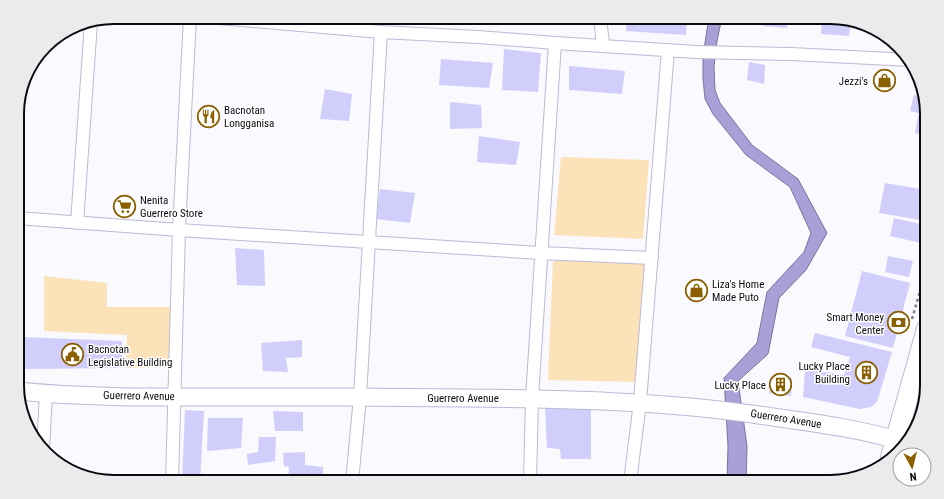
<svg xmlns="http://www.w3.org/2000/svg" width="944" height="499" font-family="'Roboto Condensed',sans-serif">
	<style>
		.green { fill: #fce2b8 }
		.water { fill: #a7a1d8; stroke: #78749d }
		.building { fill: #d2cefc }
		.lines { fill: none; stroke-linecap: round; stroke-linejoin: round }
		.minor-casing { stroke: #bcbad4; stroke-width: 14 }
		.secondary-casing { stroke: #bcbad4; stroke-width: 19 }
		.trunk-casing { stroke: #bcbad4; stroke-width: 22 }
		.path { stroke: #828188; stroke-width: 2.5; stroke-dasharray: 3 3; stroke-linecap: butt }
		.minor { stroke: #fff; stroke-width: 12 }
		.secondary { stroke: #fff; stroke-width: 17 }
		.trunk { stroke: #fff; stroke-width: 20 }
		.labels { text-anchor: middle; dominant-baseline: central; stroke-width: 3; stroke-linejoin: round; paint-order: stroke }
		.poi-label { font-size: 11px; fill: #0b0a13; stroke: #fff; text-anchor: end }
		.street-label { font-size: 11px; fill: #0b0a13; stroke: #fff }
		.rim { fill: none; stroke: #0b0a13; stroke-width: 2 }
	</style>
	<rect width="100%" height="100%" fill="#f9f9fe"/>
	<path class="green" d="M561,157L649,160L643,239L554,235Z
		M646,260L637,382L548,380L553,261Z
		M44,276L107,283V307H171V367L126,368L127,335L44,331Z"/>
	<path class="water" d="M709,17H722L717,41L714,67L715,90L720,103L752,145L798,179L827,233L806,270L779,298L768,354L738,381L747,446L746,482H727L728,446L724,378L757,343L767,292L804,252L811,233L790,187L746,155L713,114L705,99L703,78V56Z"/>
	<path class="building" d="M529,17H563L562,24Z
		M627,17H687L686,35L626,31Z
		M764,17H788L787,28L763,26Z
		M822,17H830L851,22L849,36L821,34Z
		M504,49L541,53L538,92L502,90Z
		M441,59L493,63L489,88L439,85Z
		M749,62L765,65L764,84L747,80Z
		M569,66L625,71L622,94L569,90Z
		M325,89L352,94L349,121L320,119Z
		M914,95L925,97L926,102V115L910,111Z
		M450,102L481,105L482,128L450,129Z
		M918,116L926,118V135L915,133Z
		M479,136L520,142L516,165L477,162Z
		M885,183L926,190L927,221L879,213Z
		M380,189L415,193L410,223L376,219Z
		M894,218L925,225L921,243L890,236Z
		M235,248L264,250L265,286L237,285Z
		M888,256L913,261L909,277L885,272Z
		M862,271L910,283L893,348L845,336Z
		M815,333L892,352L877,402L871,407L860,409L803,397L805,369L844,375L850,357L811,347Z
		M23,337L122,341V368L24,369Z
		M302,340V357L286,358L288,372L263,371L261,343Z
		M774,374L792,378L791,396L769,393Z
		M545,407L591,409V459H561L560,449L547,448Z
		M185,410L204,411L200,482H182Z
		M273,411L303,412V431H275Z
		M208,418H243L241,448L207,451Z
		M259,437H276L275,461L248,465L247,454L258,452Z
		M305,452V465L323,467V482H292L288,480L289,467L284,466L283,453Z"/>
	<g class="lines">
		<defs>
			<path id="minor" d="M208,17L381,32L478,37L555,43L697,52L791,54L911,60
				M600,17L603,45
				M17,218L179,230L541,253L652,258
				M77,223L91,22
				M43,449L46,394
				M172,482L179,230L190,17
				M352,482L360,397L381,32
				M530,482L532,398L555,43
				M630,482L640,402L668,50"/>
			<path id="secondary" d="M18,391C88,398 162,397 232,397C310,397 387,397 465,398C563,399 662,401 759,415C808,422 857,428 904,442"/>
			<path id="trunk" d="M891,457L927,329"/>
		</defs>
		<use href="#minor" class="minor-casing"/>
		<use href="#secondary" class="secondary-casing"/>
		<use href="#trunk" class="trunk-casing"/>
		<path class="path" d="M912,319L927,267"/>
		<use href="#minor" class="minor"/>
		<use href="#secondary" class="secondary"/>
		<use href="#trunk" class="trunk"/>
	</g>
	<defs>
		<symbol id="shop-ring" viewBox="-11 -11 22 22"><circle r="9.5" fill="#fff" stroke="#895f00" stroke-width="1.5"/><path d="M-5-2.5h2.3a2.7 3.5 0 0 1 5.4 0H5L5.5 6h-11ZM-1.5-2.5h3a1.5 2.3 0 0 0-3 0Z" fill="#895f00"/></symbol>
		<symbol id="restaurant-ring" viewBox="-11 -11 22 22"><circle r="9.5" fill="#fff" stroke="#895f00" stroke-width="1.5"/><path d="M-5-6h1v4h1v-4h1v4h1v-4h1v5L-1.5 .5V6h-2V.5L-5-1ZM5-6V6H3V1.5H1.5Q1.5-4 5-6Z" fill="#895f00"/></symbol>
		<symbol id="supermarket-ring" viewBox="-11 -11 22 22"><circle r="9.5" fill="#fff" stroke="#895f00" stroke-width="1.5"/><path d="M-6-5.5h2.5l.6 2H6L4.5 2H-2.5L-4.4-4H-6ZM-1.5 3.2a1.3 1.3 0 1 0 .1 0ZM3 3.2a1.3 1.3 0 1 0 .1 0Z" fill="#895f00"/></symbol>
		<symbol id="bank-ring" viewBox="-11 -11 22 22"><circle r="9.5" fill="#fff" stroke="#895f00" stroke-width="1.5"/><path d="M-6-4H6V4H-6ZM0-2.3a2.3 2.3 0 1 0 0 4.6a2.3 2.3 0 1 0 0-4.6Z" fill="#895f00"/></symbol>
		<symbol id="civic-ring" viewBox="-11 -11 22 22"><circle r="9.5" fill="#fff" stroke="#895f00" stroke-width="1.5"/><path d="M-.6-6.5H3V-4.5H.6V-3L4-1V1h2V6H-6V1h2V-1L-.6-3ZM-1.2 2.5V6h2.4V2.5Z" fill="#895f00"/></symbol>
		<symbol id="building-ring" viewBox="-11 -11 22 22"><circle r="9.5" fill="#fff" stroke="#895f00" stroke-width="1.5"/><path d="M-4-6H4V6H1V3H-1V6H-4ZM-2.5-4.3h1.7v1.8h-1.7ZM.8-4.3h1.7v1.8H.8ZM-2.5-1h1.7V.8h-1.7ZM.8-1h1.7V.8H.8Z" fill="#895f00"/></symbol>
	</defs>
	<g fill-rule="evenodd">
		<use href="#shop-ring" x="872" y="68" width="25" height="25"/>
		<use href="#restaurant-ring" x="196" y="104" width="25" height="25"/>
		<use href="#supermarket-ring" x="112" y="194" width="25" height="25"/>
		<use href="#shop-ring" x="684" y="278" width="25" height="25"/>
		<use href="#bank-ring" x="886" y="310" width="25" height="25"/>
		<use href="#civic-ring" x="60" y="342" width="25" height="25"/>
		<use href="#building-ring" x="854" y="360" width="25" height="25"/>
		<use href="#building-ring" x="768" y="372" width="25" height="25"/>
	</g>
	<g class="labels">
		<g class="poi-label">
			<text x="868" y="81">Jezzi's</text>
			<text x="224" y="110" text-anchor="start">Bacnotan<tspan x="224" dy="13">Longganisa</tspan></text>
			<text x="140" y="200" text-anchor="start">Nenita<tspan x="140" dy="13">Guerrero Store</tspan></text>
			<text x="712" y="284" text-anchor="start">Liza's Home<tspan x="712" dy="13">Made Puto</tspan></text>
			<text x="884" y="317">Smart Money<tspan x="884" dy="13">Center</tspan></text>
			<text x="88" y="349" text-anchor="start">Bacnotan<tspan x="88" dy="13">Legislative Building</tspan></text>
			<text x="850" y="366">Lucky Place<tspan x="850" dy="13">Building</tspan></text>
			<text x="766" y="385">Lucky Place</text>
		</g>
		<g class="street-label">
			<text transform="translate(139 396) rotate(1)">Guerrero Avenue</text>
			<text x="463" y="398">Guerrero Avenue</text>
			<text transform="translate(786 419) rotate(9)">Guerrero Avenue</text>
		</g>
	</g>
	<path d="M0 0H944V499H0ZM114 24H830A90 90 0 0 1 920 114V385A90 90 0 0 1 830 475H114A90 90 0 0 1 24 385V114A90 90 0 0 1 114 24Z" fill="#ebebec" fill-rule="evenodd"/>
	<path class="rim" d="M114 24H830A90 90 0 0 1 920 114V385A90 90 0 0 1 830 475H114A90 90 0 0 1 24 385V114A90 90 0 0 1 114 24Z"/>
	<g transform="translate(912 467) rotate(173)"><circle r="19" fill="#ffffff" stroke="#9d9da1"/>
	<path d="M0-3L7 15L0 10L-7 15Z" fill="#895f00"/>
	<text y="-6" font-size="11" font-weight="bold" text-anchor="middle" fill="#0b0a13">N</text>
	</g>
</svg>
